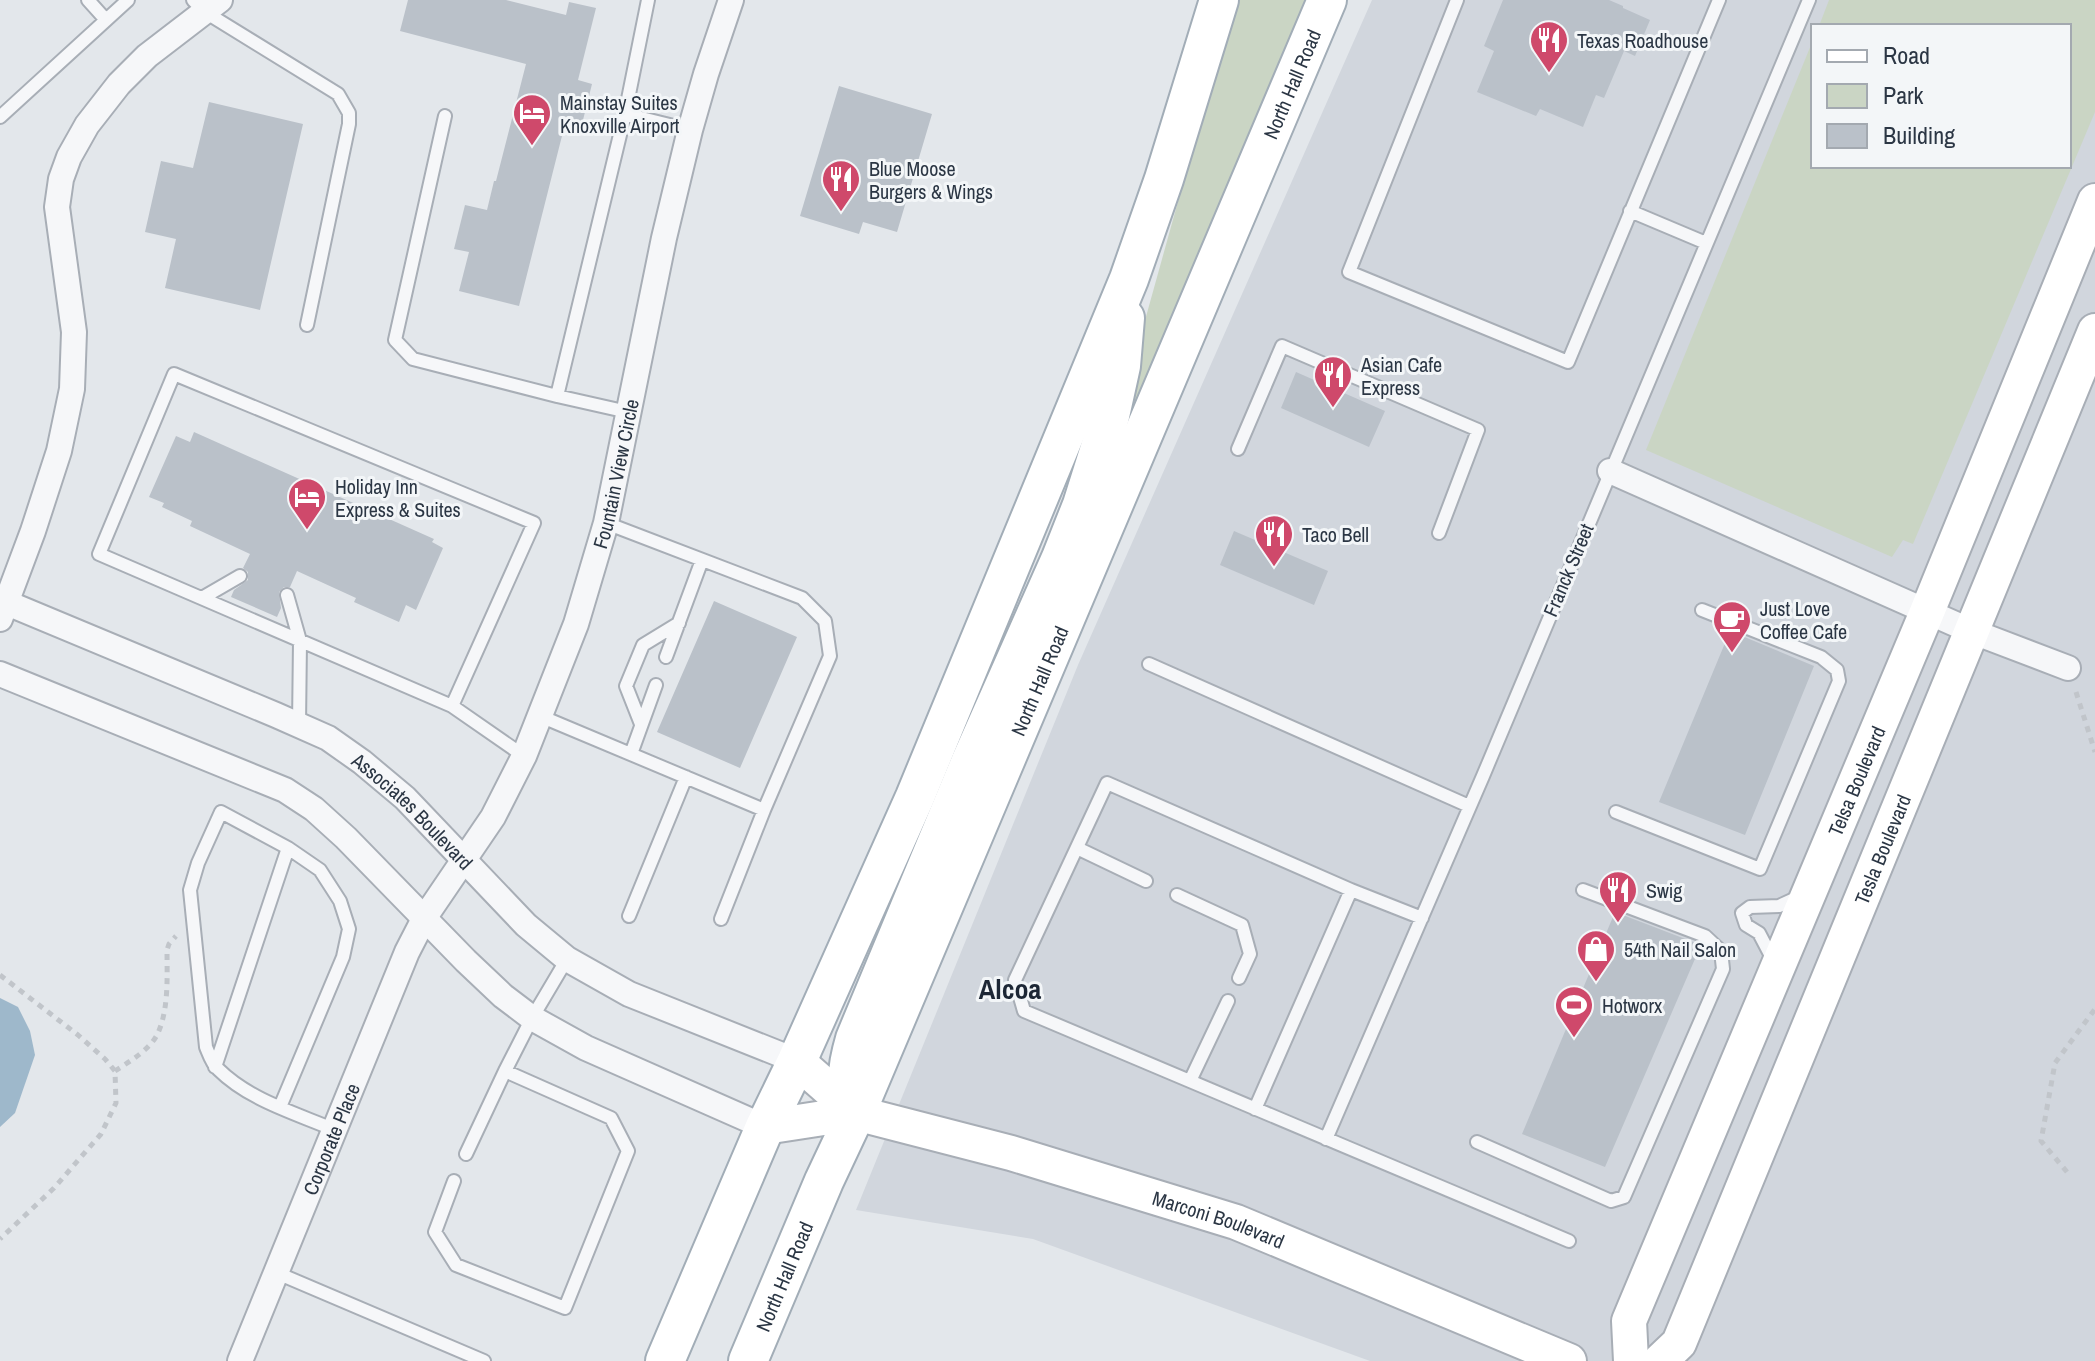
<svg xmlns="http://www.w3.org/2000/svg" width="2095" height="1361" font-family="'Archivo Narrow',sans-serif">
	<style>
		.built { fill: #d1d6dd; fill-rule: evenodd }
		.green { fill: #cad5c4 }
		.water { fill: #9eb8cb }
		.building { fill: #bac1c9 }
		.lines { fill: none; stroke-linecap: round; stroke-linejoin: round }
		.service-casing { stroke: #a8aeb6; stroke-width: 16 }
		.minor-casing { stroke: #a8aeb6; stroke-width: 28 }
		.secondary-casing { stroke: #a8aeb6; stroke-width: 38 }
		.primary-casing { stroke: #a2adb7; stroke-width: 42 }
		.path { stroke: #c1c5ca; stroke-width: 5; stroke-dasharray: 6 6; stroke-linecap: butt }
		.service { stroke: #f6f7f9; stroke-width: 12 }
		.minor { stroke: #f6f7f9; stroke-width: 24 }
		.secondary { stroke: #fff; stroke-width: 34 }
		.primary { stroke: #fff; stroke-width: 38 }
		.labels { text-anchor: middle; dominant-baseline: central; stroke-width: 6; stroke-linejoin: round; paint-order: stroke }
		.poi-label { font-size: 20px; fill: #2b3644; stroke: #f3f6f8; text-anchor: start }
		.street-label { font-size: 20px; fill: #2b3644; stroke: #f3f6f8 }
		.district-label { font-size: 28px; font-weight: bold; fill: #1d2735; stroke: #f3f6f8 }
	</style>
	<rect width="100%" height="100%" fill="#e3e7eb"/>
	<path class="built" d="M1372,0H2095V1361H1370L1033,1239L856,1210L1078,665ZM1813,26H2069V166H1813Z"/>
	<path class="green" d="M1234,0H1309L1092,511Z
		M1829,0H2095V112L1913,544L1903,540L1892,557L1646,450L1813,40V166H2069V26H1819Z"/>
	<path class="water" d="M0,998L18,1007L30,1031L35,1055L15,1113L0,1127Z"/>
	<path class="building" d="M408,0H506L566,15L569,2L596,8L578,80L592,84L581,128L565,124L519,306L459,291L469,252L454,249L465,205L487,210L494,181H496L526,64L400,31Z
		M1503,0H1609L1623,6V8L1650,20L1635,56L1624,51L1604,98L1596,95L1583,127L1540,109L1536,116L1477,92L1494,51L1484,46Z
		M839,86L932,114L897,232L863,222L859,234L800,216Z
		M209,102L303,124L260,310L165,288L176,239L145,232L161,161L193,168Z
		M1296,372L1385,411L1369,447L1281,408Z
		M194,432L434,539L432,542L443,548L416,610L406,605L399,622L354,602L356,598L297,571L290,587H284L279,592L281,608L277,617L231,597L234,590L248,580V572L243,568L250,554L190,526L192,521L162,507L164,503L149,497L176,436L190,442Z
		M1234,531L1328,571L1314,605L1220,565Z
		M714,601L797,637L740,768L657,732Z
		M1730,631L1814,666L1745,835L1659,802Z
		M1615,912L1701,945L1605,1167L1522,1134Z"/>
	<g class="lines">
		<defs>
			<path id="service" d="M88,0L106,20
				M193,0L205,12L338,94L349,113V124L307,325
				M648,0L625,114L690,130
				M1457,0L1349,272L1568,362L1719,0
				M445,116L395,340L413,359L557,396L625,114
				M0,117L128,0
				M1630,211L1706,243
				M557,396L628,412
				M1238,449L1282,346L1478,430L1439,533
				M287,595L300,641L299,725
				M202,598L240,576
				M666,657L702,560
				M1149,664L1469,806
				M452,706L99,554L174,374L534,523L452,706L524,756
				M540,716L764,810L830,656L825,621L802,598L606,523
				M641,724L626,686L643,645L679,623
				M631,754L656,685
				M1616,812L1760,869L1839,681L1837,670L1821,657L1702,610
				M1077,848L1146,881
				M1177,895L1242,925L1250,954L1239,978
				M629,916L686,777
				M1422,918L1351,890L1107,783L1015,980L1024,1011L1569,1241
				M721,919L764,810
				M1776,957L1770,954L1759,933L1746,925L1742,913L1750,907L1779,906L1792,900L1801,904
				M215,1067L288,848
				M1190,1081L1228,1001
				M280,1107L343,957L349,929L340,901L320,870L288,848L221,812L198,863L190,890L206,1047C209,1054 212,1064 218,1069C249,1100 295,1113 335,1130
				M1255,1109L1351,890
				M1326,1139L1483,776L1809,0
				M1477,1142L1611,1201L1624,1197L1723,969L1721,951L1705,936L1583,890
				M466,1154L505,1071L532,1018L567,959
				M454,1181L435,1232L456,1265L565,1308L628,1151L611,1118L505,1071
				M277,1273L484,1361"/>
			<g id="minor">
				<path d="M1610,471L1971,631L2068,668"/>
				<path id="s1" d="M0,600L276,715L328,738L362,762L405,798L526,925L567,959L629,994L797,1061"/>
				<path d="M0,619L33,531L59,451L72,389L74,332L57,207L61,179L69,157L87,125L119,84L147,56L220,0"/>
				<path d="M0,674L285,790L314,809L346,838L466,961L503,996L532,1018L586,1048L765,1127"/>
				<path id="s2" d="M240,1361L407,952L425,917L493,817L524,756L576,624L606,523L664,238L690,130L706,74L731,0"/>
			</g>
			<g id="secondary">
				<path d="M797,1061L856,1113"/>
				<path id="s3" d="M765,1127L856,1113L1011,1153L1236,1222L1569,1361"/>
				<path id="s4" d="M1631,1361L1629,1321L1927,612L2095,201"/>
				<path id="s5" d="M1660,1361L1679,1343L2095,331"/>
			</g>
			<g id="primary">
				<path d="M856,1113C845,1083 846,1070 855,1039L970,763L1061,558L1082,505L1110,416L1121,366L1125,318"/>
				<path d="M665,1361L765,1127L797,1061L915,797L1129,279L1164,179L1219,0"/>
				<path id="s6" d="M748,1361L824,1181L856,1113L1327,0"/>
			</g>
		</defs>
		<use href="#service" class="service-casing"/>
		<use href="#minor" class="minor-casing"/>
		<use href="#secondary" class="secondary-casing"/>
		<use href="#primary" class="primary-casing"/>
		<path class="path" d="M2076,692L2095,752
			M0,975L78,1035L105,1059L115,1071L116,1103L101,1134L54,1188L0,1239
			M115,1071C130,1061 150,1050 158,1033C169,1008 167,976 167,950L169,944L176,936
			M2067,1172L2041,1141L2055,1063L2095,1009"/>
		<use href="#service" class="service"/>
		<use href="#minor" class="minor"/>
		<use href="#secondary" class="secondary"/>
		<use href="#primary" class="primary"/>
	</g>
	<defs>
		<symbol id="restaurant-pin" viewBox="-11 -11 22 30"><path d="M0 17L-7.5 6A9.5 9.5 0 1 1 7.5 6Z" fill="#cf496b" stroke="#f3f6f8"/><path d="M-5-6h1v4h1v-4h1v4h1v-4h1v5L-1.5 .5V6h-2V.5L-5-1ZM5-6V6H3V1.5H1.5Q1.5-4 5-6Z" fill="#fff"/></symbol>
		<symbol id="hotel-pin" viewBox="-11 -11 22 30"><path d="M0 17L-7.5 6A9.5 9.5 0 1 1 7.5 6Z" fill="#cf496b" stroke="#f3f6f8"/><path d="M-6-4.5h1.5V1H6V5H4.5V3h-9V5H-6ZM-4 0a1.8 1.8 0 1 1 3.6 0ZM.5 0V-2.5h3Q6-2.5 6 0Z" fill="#fff"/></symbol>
		<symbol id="cafe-pin" viewBox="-11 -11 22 30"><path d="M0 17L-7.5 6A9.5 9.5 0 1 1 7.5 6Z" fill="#cf496b" stroke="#f3f6f8"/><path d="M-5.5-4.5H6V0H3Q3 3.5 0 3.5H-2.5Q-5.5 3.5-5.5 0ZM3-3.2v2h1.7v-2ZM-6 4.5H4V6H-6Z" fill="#fff"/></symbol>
		<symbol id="shop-pin" viewBox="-11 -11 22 30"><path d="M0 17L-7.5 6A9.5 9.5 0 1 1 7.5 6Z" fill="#cf496b" stroke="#f3f6f8"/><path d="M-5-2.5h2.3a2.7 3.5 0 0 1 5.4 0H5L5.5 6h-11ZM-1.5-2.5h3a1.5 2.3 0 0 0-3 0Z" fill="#fff"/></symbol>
		<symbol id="stadium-pin" viewBox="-11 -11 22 30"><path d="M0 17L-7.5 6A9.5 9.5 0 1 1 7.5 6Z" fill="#cf496b" stroke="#f3f6f8"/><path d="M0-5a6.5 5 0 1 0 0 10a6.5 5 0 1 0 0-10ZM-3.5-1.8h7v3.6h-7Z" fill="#fff"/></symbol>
	</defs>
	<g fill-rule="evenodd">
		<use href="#restaurant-pin" x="1527" y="18" width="44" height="60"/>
		<use href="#hotel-pin" x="510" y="91" width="44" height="60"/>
		<use href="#restaurant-pin" x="819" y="157" width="44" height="60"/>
		<use href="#restaurant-pin" x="1311" y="353" width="44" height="60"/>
		<use href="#hotel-pin" x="285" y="475" width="44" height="60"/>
		<use href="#restaurant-pin" x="1252" y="512" width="44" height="60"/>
		<use href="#cafe-pin" x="1710" y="598" width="44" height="60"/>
		<use href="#restaurant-pin" x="1596" y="868" width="44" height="60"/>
		<use href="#shop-pin" x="1574" y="927" width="44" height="60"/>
		<use href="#stadium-pin" x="1552" y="983" width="44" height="60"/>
	</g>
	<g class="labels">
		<g class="poi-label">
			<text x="1577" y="40">Texas Roadhouse</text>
			<text x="560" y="102">Mainstay Suites<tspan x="560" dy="23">Knoxville Airport</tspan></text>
			<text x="869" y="168">Blue Moose<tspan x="869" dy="23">Burgers &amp; Wings</tspan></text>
			<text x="1361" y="364">Asian Cafe<tspan x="1361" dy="23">Express</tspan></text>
			<text x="335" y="486">Holiday Inn<tspan x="335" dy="23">Express &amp; Suites</tspan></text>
			<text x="1302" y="534">Taco Bell</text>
			<text x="1760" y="608">Just Love<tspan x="1760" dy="23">Coffee Cafe</tspan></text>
			<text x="1646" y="890">Swig</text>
			<text x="1624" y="949">54th Nail Salon</text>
			<text x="1602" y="1005">Hotworx</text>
		</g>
		<g class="street-label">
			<text stroke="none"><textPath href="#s6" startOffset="1388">North Hall Road</textPath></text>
			<text stroke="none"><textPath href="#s2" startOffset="968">Fountain View Circle</textPath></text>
			<text transform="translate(1568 570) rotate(-67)">Franck Street</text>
			<text stroke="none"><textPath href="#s6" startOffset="740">North Hall Road</textPath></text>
			<text stroke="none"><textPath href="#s4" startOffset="626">Telsa Boulevard</textPath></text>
			<text stroke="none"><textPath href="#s1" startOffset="468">Associates Boulevard</textPath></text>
			<text stroke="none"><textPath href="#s5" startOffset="560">Tesla Boulevard</textPath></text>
			<text stroke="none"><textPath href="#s2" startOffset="240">Corporate Place</textPath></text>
			<text stroke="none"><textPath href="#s3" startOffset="470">Marconi Boulevard</textPath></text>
			<text stroke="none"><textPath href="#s6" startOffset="92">North Hall Road</textPath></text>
		</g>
		<g class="district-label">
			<text x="1010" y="989">Alcoa</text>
		</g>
	</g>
	<rect x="1811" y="24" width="260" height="144" fill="#f3f6f8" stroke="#a3a9b0" stroke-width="2"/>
	<rect x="1827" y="50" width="40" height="12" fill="#ffffff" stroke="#a3a9b0" stroke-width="2"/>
	<text x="1883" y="64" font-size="24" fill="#2b3644">Road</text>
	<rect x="1827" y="84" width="40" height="24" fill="#cad5c4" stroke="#a3a9b0" stroke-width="2"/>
	<text x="1883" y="104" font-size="24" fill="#2b3644">Park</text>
	<rect x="1827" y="124" width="40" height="24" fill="#bac1c9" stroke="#a3a9b0" stroke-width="2"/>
	<text x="1883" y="144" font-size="24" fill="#2b3644">Building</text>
</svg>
